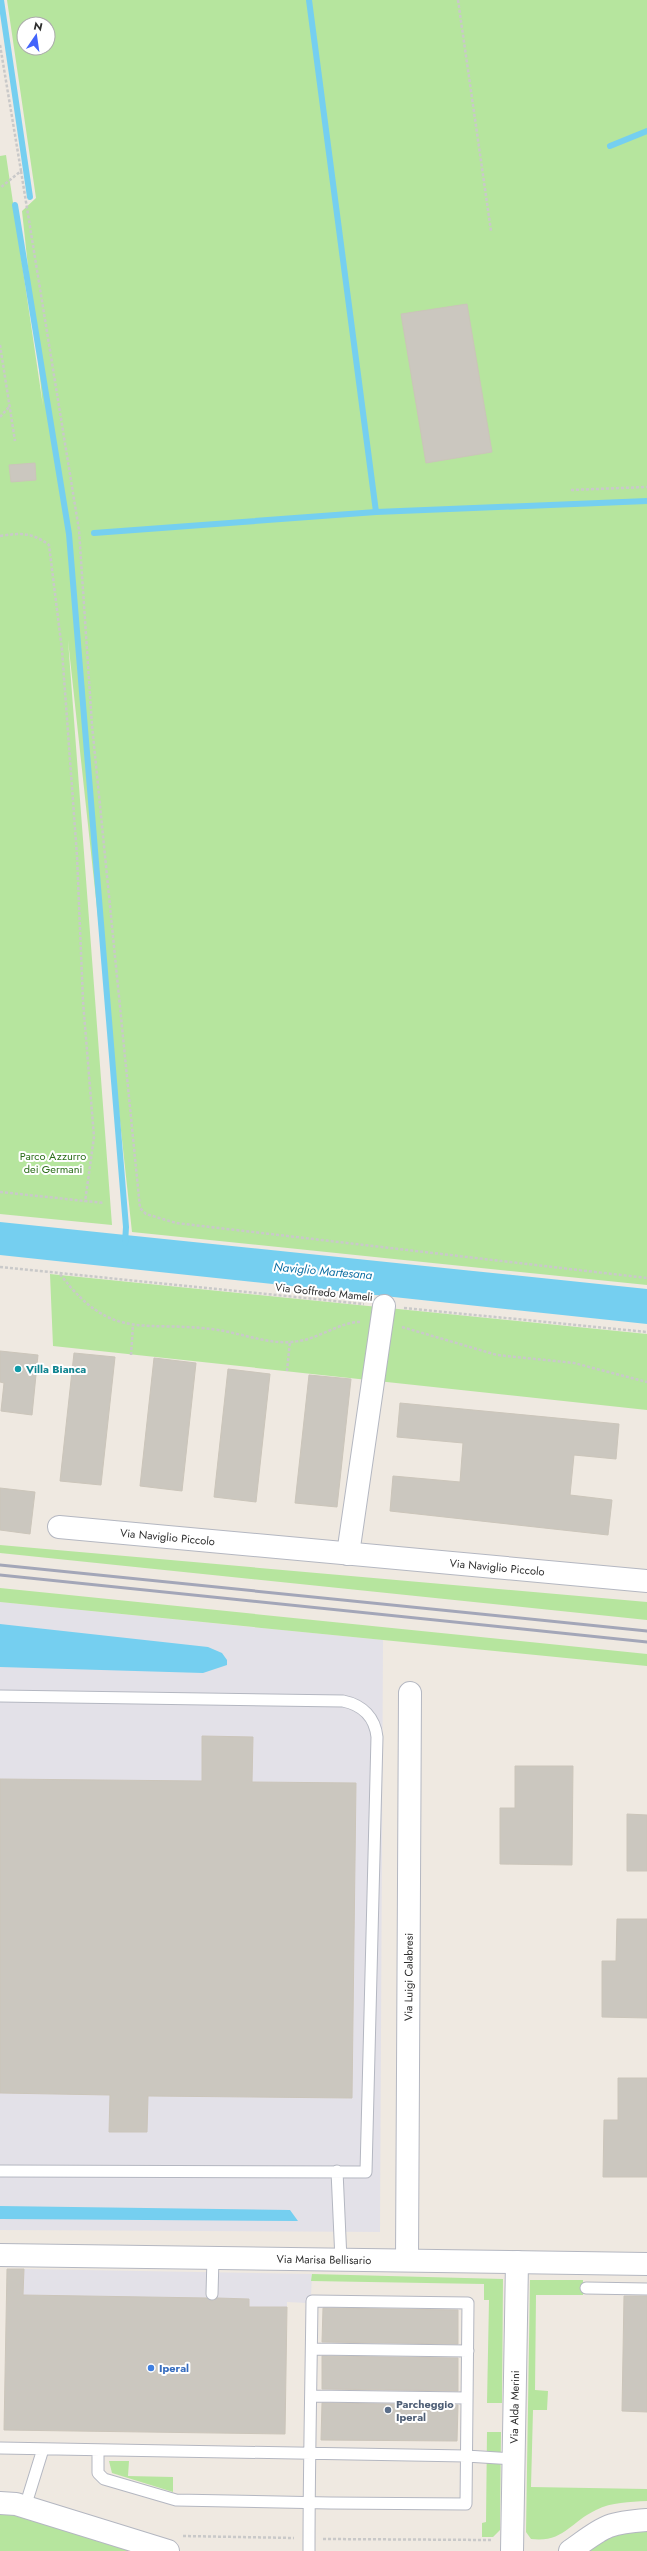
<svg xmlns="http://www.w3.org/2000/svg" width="647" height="2551" font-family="Jost,sans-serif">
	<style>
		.industrial { fill: #e3e1e8 }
		.green { fill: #b6e59e; fill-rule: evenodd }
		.water { fill: #75cff0 }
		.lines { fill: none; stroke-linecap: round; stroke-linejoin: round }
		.stream { stroke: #75cff0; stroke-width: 6 }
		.building { fill: #cbc7bf; stroke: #cbc5ba }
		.lane-casing { stroke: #b4b7c1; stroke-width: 13 }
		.street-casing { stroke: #b4b7c1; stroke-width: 24 }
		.path { stroke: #c9c9c9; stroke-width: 2.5; stroke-dasharray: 3 2; stroke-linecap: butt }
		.lane { stroke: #fff; stroke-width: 11 }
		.street { stroke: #fff; stroke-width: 22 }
		.rail { stroke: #a3a6b8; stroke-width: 3 }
		.culture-dot { fill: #0f9aa8; stroke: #fff; stroke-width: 1.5 }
		.shop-dot { fill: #3f7fe0; stroke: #fff; stroke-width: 1.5 }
		.service-dot { fill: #5c6f8a; stroke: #fff; stroke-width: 1.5 }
		.labels { text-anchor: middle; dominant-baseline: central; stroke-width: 4; stroke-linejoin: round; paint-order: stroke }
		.park-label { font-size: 11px; fill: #2c6e1b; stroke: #fff }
		.street-label { font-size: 11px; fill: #2e2e2e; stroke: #fff }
		.culture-label { font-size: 11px; font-weight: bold; fill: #0d838f; stroke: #fff; text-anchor: start }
		.shop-label { font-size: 11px; font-weight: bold; fill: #366cbe; stroke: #fff; text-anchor: start }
		.service-label { font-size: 11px; font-weight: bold; fill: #4e5e75; stroke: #fff; text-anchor: start }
		.water-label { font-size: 12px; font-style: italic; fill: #0d6fa3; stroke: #fff }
	</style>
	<rect width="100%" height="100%" fill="#efe9e1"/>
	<path class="industrial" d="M0,1602L383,1640L380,2232L0,2230Z
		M24,2269L312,2274L311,2297L307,2303L287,2302V2307H249V2299L23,2295Z"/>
	<path class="green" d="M7,0H647V1285L132,1232L68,640L112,1225L0,1214V156L6,155L43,406L22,211L36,198ZM24,24H48V48H24Z
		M50,1274L647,1334V1410L53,1346Z
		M0,1545L647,1602V1620L0,1553Z
		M0,1588L647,1654V1666L0,1602Z
		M312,2274L503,2279L502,2403H487L489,2300H484V2284L311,2281Z
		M530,2280H583V2295H536L535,2390L548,2391L547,2410H533L531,2487L647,2489V2501C629,2502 612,2502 596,2510C570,2522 564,2543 531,2539L526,2532Z
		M487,2432H501L500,2530L493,2537H482V2523L486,2522Z
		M109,2461H129L128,2476L173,2477V2492L112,2473Z
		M0,2513L18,2515L131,2551H0Z
		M647,2530V2551H588L613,2534Z"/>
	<path class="water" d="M0,1222L647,1289V1324L0,1255Z
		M0,1624L208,1647L222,1653L227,1660V1665L203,1673L0,1667Z
		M0,2206L290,2210L298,2221L0,2219Z"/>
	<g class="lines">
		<path class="stream" d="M1,0L30,197
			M309,0L376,512
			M610,146L647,131
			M15,205L69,534L126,1227L125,1243
			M94,533L376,512L647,501"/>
	</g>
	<path class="building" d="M467,304L492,452L426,463L401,314Z
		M35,463L36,480L11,482L9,465Z
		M0,1351L38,1355L32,1415L1,1411L4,1383L0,1382Z
		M74,1353L115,1357L101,1485L60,1481Z
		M154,1358L196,1363L182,1491L140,1486Z
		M228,1369L270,1374L256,1502L214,1497Z
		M309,1375L351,1379L337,1507L295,1503Z
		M400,1403L619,1424L616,1459L574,1455L570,1495L612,1500L608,1535L390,1511L393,1476L460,1482L463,1443L397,1437Z
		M0,1488L35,1492L30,1534L0,1530Z
		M202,1736L253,1737L252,1782L356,1783L352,2098L148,2096L147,2132H109L110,2095L0,2093V1779L202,1781Z
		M515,1766H573L572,1865L500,1864V1808H515Z
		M627,1814L647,1815V1871H627Z
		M617,1919H647V2018L602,2017V1961H616Z
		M618,2078H647V2177H603L604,2120H618Z
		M7,2269H24L23,2295L207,2298L212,2301L217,2298L249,2299V2307H287L285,2434L4,2430Z
		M624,2296H647V2412L622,2411Z
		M323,2308L458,2310V2344L322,2342Z
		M322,2356L458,2358V2391L322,2389Z
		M322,2403L458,2405L457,2441L321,2440Z"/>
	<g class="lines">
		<defs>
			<path id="lane" d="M0,1696L343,1701C363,1705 375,1718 377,1737L366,2172L0,2171
				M337,2171L341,2260
				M586,2288L647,2289
				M212,2294L213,2258
				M312,2349L468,2351
				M311,2396L467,2398
				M0,2448L466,2456L513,2459
				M98,2450V2473L104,2479L176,2500L330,2503L466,2504L468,2303L312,2301C311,2384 309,2468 309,2551
				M25,2507L43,2449"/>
			<g id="street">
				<path id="s1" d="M59,1527L647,1581"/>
				<path d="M348,1554L384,1306"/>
				<path id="s2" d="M0,2255L647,2264"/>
				<path id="s3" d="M407,2260L410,1693"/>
				<path d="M0,2503L16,2504L168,2551"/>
				<path id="s4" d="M512,2551L517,2262"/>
				<path d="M570,2551C604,2527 605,2523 647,2520"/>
			</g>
		</defs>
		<use href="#lane" class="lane-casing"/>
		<use href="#street" class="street-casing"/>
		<path class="path" d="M458,0L491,231
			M0,45L21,171L0,188
			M21,171L79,530L92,725L140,1208L146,1214L176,1223L647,1278
			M0,345L15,441
			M0,417L9,407
			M571,490L647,487
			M0,536C20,533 32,532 49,545L62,650L77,856L83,1001L94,1137L85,1202
			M0,1192L104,1203
			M0,1267L364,1304
			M60,1274C113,1344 144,1319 218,1330C244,1334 273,1346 299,1341C320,1338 340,1322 360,1322
			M404,1308L647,1332
			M402,1327L497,1355L574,1363L647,1382
			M131,1355L133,1325
			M287,1371L290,1341
			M183,2536L294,2538
			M323,2539L492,2540"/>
		<use href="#lane" class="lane"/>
		<use href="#street" class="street"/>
		<path class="rail" d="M0,1565L647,1631
			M0,1575L647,1642"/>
	</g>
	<circle class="culture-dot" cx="18" cy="1369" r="4"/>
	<circle class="shop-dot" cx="151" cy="2368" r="4"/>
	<circle class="service-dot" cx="388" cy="2410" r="4"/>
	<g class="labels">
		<g class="park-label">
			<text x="53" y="1156">Parco Azzurro<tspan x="53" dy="13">dei Germani</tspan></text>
		</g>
		<g class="street-label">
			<text transform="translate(324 1292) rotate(6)">Via Goffredo Mameli</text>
			<text stroke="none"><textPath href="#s1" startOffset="109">Via Naviglio Piccolo</textPath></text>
			<text stroke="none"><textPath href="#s1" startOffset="440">Via Naviglio Piccolo</textPath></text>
			<text stroke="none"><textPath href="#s3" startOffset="283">Via Luigi Calabresi</textPath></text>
			<text stroke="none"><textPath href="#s2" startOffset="324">Via Marisa Bellisario</textPath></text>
			<text stroke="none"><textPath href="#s4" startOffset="144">Via Alda Merini</textPath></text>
		</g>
		<g class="culture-label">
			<text x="26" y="1369">Villa Bianca</text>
		</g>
		<g class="shop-label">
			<text x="159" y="2368">Iperal</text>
		</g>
		<g class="service-label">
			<text x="396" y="2404">Parcheggio<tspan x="396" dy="13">Iperal</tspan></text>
		</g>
		<g class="water-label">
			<text transform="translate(323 1271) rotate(5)">Naviglio Martesana</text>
		</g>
	</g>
	<g transform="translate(36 36) rotate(13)"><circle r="19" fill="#ffffff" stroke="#ababab"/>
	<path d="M0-3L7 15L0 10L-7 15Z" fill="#4264fb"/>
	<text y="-6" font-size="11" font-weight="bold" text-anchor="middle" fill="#2e2e2e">N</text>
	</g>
</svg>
